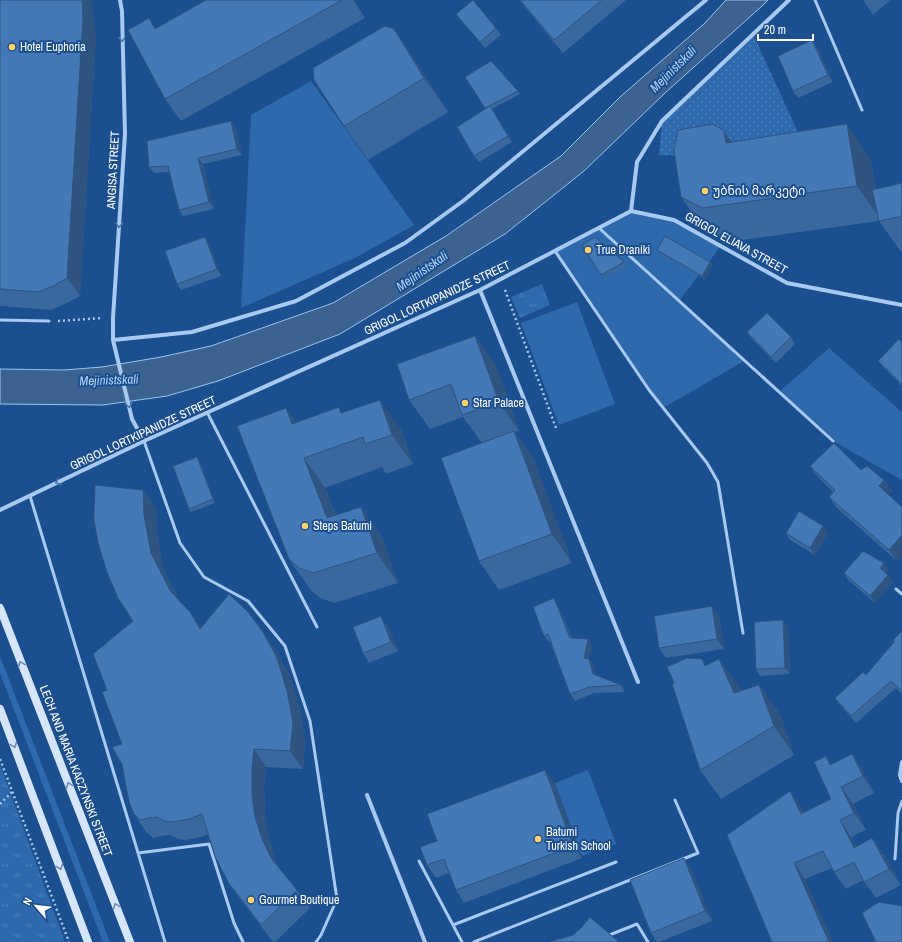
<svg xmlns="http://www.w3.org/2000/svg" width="902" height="942" font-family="'Archivo Narrow','Noto Sans Georgian',sans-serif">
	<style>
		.grass { fill: #2e69ad }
		.park { fill: url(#park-tufts) }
		.garden { fill: url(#garden-dots) }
		.water { fill: #3c6290; stroke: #9cc4f0 }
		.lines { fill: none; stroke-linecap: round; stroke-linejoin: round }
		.path { stroke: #a9c9ee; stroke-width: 2.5; stroke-dasharray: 2 3; stroke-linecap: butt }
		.service { stroke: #a9c9ee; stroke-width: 3 }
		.minor { stroke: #a9c9ee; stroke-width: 4 }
		.secondary { stroke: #d6e6fa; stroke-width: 8 }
		.wall { fill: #3a679d }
		.shaded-wall { fill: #305480 }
		.building { fill: #4478b7; stroke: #305480 }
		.oneway { stroke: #4674ac }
		.oneway2 { stroke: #668bba }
		.poi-dot { fill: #ffd166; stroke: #1b4f8f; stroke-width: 1.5 }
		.labels { text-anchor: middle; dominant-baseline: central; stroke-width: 4; stroke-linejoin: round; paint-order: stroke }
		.poi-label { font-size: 12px; fill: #fff; stroke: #1b4f8f; text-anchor: start }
		.street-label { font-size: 12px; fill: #fff; stroke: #1b4f8f }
		.water-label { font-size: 13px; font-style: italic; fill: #b5d3f5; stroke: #1b4f8f }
	</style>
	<defs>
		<pattern id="park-tufts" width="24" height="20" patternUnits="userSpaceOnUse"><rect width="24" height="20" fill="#2e69ad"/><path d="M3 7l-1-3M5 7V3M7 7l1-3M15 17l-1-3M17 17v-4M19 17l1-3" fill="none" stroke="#4d80b9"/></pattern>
		<pattern id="garden-dots" width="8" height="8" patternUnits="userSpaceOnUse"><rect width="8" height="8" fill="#2e69ad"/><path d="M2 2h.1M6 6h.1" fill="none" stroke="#4d80b9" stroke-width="1.8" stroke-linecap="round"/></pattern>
	</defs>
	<rect width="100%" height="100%" fill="#1b4f8f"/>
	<path class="grass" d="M311,81L414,225L355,258L241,308L251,115Z
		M631,211L674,220L721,246L679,301L744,361L663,408L649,390L555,251Z
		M577,302L615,404L559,425L521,323Z
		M829,348L902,412V480L833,441L779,392Z
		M0,656L110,942H103L0,673Z
		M588,770L616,844L582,856L555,783Z"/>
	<path class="park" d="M542,284L550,305L520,318L511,297Z
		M0,765L65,942H0Z"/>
	<path class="garden" d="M753,34L802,141L699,156L659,155L662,121Z"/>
	<path class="water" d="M726,0H768L762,6L665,93L584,171L505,234L340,334L218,381L167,396L103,405L0,404V369L64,370L102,367L161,357L211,346L333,303L446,236L561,156L620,97L705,23Z"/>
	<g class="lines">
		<path class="path" d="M505,290L556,428
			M58,321L103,318
			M0,759L69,942
			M0,804L12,792"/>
		<path class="service" d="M815,0L862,110
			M599,228L833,441
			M555,251L649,390L707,463L718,482L743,633
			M0,320L49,321
			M208,414L317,627
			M144,441L180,543L204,577L248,601L285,646L310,721L337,899L321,935L316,942
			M30,496L165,942
			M896,589L902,594
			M138,853L209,844L234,923L243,942
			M895,859L898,813L902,801
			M419,861L462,942
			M453,925L616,862
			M607,936L637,924L648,942
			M474,942L698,853L675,800"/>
		<path class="minor" d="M120,0L122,11L125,134L113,318V340L132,419L144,441
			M631,211L674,220L787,283L902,305
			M480,290L638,682
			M113,340L192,332L296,301L405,243L463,201L706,0
			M0,510L144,441L480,290L631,211L637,162L662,121L789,0
			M902,762L900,775L902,781
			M367,795L425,942"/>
		<path class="secondary" d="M0,608L130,942
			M0,709L88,942"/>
	</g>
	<path class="wall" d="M0,0L96,36L80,296L65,304L51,310L0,306Z
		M206,0H354L365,18L181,121L165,99L156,28Z
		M519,0H626L563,53Z
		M863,0H890L873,15Z
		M456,14L496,28L501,35L485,48L461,21Z
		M394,29L417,63L448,112L368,160L344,126Z
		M817,47L833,82L798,98L793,91Z
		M465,77L518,91L520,94L492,109L512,142L479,162L474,156L486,109Z
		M235,127L242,155L203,164L214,209L183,216L179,210L169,172L154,173L149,167Z
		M732,142L870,159L876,189L902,183V252H901L879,221L727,242L705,231L681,197Z
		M209,243L221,276L181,290L177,284Z
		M582,245L624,262L627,266L603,278Z
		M657,250L713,265L705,279L659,253Z
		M747,332L791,337L795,344L776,363L752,339Z
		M475,336L496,365L519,431L515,432L534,460L572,563L499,590L479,561L482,443L463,417L430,429L409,400Z
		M902,343V386L883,367L878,361Z
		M343,413L401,429L413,464L386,474L382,467L325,488L336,515L361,507L382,537L398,583L334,603L320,598L310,589L289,559L296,422Z
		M199,460L215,503L191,512L189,509Z
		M810,466L861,470L884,480L892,491L888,495L897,561L837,508L829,497L833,492L818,477Z
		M156,508L157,533L164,571L179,600L190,612L201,628L263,632L275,650L290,676L300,709L305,741L303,769L266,767L264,786L265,814L268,835L274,857L280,870L297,890L310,908L275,942H273L241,900L228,882L208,834L201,837L185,840L178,839L170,835L161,836L153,838L146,832L134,814L122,744L107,690L133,621Z
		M786,533H828L815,555L790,540Z
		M884,563L889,570L886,573L893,582L875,603L848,580L844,573Z
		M558,605L572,638L592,645L589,659L594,666L596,675L621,685L625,692L594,693L575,701L570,694L550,642H549L544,636Z
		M719,616L724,649L666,658L659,648Z
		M783,620L788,627L790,674L760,676L756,669Z
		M388,626L398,651L369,663L363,653Z
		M902,631V694L896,688L856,723L839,704L835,698L866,675L894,642L893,640Z
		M706,665L740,688L741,691L759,685L780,714L794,755L721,799L700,770Z
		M852,754L863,771L874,793L853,804L866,830L851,837L857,847L872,838L884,854L901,885L876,898L863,880L846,889L834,872L832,868L805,879L772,942L790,791L801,808L804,813L831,799L826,756L831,765Z
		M545,770L554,782L582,858L464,903L456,890L449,873L436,878L427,865L437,841Z
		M684,858L691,868L712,921L659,942H657L651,933Z"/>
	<path class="shaded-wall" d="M82,0H92L96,36L80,296L67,278Z
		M353,0H354L365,18Z
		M149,18L165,41L155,29Z
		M394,29L417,63L448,112L424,78Z
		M812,40L817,47L833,82L828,75Z
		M490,106L495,113L512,142L508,136Z
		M231,121L235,127L242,155L237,149Z
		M847,124L870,159L881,220L857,186Z
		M724,131L748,165L726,143Z
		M198,158L203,164L214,209L209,202Z
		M205,237L209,243L221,276L217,269Z
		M710,262L713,265L705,279L702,276Z
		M475,336L496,365L519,431L499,402Z
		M380,400L401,429L413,464L392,435Z
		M286,408L307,438L292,424Z
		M514,431L534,460L572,563L552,534Z
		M197,457L199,460L215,503L213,499Z
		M304,458L325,488L348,548L327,518Z
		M884,480L892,491L886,497L879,486Z
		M143,490L156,508L157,533L164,571L184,610L171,592L151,553L144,515Z
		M361,507L382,537L398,583L377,553Z
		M823,526L828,533L815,555L810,548Z
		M902,535V555L897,561L889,550Z
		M884,563L889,570L885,575L880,568Z
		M888,575L893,582L875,603L870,596Z
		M554,598L558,605L574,645L570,638Z
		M712,606L719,616L724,649L717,639Z
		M190,612L203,630L200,629Z
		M381,616L388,626L398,651L391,642Z
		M783,620L788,627L790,674L785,668Z
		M263,632L275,650L290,676L300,709L305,741L303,769L290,751Z
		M588,639L592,645L589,659L594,666L598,681L584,658Z
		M719,659L740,688L755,722L734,693Z
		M759,685L780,714L794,755L774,726Z
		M254,749L266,767L264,786L265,814L268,835L274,857L283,876L271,858L262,839L255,817L252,796V768Z
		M852,754L863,771L874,793L863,776Z
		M545,770L554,782L582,858L573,846Z
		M841,787L853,804L866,830L854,813Z
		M790,791L801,808L812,831L801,814Z
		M840,820L851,837L866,864L854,848Z
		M872,838L884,854L901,885L889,869Z
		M684,858L691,868L712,921L705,911Z
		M794,863L805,879L833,942H829Z"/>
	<path class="building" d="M0,0H82L83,18L67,278L53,286L38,292L0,289Z
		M206,0H342L165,99L128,30L149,18L155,29Z
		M473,0L496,28L480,42L456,14Z
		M520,0H602L554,40Z
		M385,26L394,29L424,78L344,126L314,80L313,68Z
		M812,40L828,75L793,91L778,56Z
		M491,61L518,91L485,108L465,77Z
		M490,106L508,136L474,156L457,127Z
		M231,121L237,149L198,158L209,202L179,210L168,166L149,167L147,141Z
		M713,124L724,131L726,143L847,124L857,186L703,208L681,197L674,151L678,130Z
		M902,183V216L879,221L872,190Z
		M665,236L710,262L702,276L657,250Z
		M205,237L217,269L177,284L165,251Z
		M595,237L624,262L601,275L582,245Z
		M767,313L791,337L771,357L747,332Z
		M475,336L499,402L462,415L451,384L409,400L397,364Z
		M899,339L902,343V384L878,361Z
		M380,400L392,435L365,444L363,437L304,458L327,518L361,507L377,553L313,573L299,568L289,559L237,426L286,408L292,424L339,407L341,413Z
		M514,431L552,534L479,561L441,458Z
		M834,443L861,470L867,466L884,480L879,486L902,507V535L889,550L829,497L835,490L810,466Z
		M197,457L213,499L189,509L173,466Z
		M95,485L143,490L144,515L151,553L171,592L190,612L200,629L229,594L248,612L263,632L277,658L287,691L293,723L290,751L254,749L252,768V796L255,817L262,839L271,858L297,890L261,925L228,882L215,856L202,814L189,819L172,822L165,821L157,817L148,818L140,820L134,814L129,802L122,764L112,747L122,744L102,692L107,690L93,654L133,621L118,598L107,572L98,543L94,520Z
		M799,511L823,526L810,548L786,533Z
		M863,551L884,563L880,568L888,575L870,596L844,573Z
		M554,598L570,638L588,639L584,658L589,659L593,674L621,685L589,687L570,694L548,634L544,636L533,607Z
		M712,606L717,639L659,648L654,616Z
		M381,616L391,642L363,653L353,627Z
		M783,620L785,668L756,669L754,622Z
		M902,631V689L901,690L891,681L851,716L835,698L863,672L866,675L895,641L893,640Z
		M687,658L702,659L705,666L719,659L734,693L759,685L774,726L700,770L672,684L674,683L667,667Z
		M852,754L863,776L841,787L854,813L840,820L854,848L872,838L889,869L864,882L854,862L834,872L823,851L794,863L829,942H772L727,835L790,791L801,814L831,799L814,762L826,756L830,765Z
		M545,770L573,846L456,890L444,859L427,865L420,847L437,841L427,814Z
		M684,858L705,911L651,933L630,880Z
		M879,902L902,906V942H868H876L862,913Z
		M590,917L619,942H549L573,935L581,928Z"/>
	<defs><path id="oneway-chevron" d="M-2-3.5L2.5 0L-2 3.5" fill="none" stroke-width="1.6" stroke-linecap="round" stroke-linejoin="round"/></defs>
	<g class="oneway">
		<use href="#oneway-chevron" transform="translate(122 39) rotate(88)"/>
		<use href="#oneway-chevron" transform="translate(119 225) rotate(94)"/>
		<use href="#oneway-chevron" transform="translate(129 405) rotate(76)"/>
		<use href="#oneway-chevron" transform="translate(58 482) rotate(155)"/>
	</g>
	<g class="oneway2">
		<use href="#oneway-chevron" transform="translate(21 664) rotate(-111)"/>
		<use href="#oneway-chevron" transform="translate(14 745) rotate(69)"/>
		<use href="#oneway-chevron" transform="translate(69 785) rotate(-111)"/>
		<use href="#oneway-chevron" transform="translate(60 867) rotate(69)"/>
		<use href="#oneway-chevron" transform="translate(116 906) rotate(-111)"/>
	</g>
	<g class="poi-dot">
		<circle cx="12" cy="47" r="4"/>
		<circle cx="705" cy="191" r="4"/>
		<circle cx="588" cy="250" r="4"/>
		<circle cx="465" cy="403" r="4"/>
		<circle cx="305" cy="526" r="4"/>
		<circle cx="538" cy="839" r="4"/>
		<circle cx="251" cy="900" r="4"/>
	</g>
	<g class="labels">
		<g class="poi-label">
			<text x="20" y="47">Hotel Euphoria</text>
			<text x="713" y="191">უბნის მარკეტი</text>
			<text x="596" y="250">True Draniki</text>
			<text x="473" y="403">Star Palace</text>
			<text x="313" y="526">Steps Batumi</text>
			<text x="546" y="832">Batumi<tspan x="546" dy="14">Turkish School</tspan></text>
			<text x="259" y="900">Gourmet Boutique</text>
		</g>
		<g class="street-label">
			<text transform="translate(113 170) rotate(-87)">ANGISA STREET</text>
			<text transform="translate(736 243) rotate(29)">GRIGOL ELIAVA STREET</text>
			<text transform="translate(437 298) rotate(-25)">GRIGOL LORTKIPANIDZE STREET</text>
			<text transform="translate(143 433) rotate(-25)">GRIGOL LORTKIPANIDZE STREET</text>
			<text transform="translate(76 771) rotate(69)">LECH AND MARIA KACZYNSKI STREET</text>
		</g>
		<g class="water-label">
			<text transform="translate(673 69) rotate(-45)">Mejinistskali</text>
			<text transform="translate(422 271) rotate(-35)">Mejinistskali</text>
			<text transform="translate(109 380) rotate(-2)">Mejinistskali</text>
		</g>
	</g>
	<g transform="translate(36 906) rotate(298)" stroke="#1b4f8f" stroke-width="3" paint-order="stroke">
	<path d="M0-3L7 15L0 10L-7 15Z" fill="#ffffff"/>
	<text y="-6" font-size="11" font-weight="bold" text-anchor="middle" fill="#ffffff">N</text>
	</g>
	<path d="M758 34v6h55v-6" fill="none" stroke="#ffffff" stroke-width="2"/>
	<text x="764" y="34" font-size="12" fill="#ffffff" stroke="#1b4f8f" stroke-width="3" paint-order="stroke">20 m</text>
</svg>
